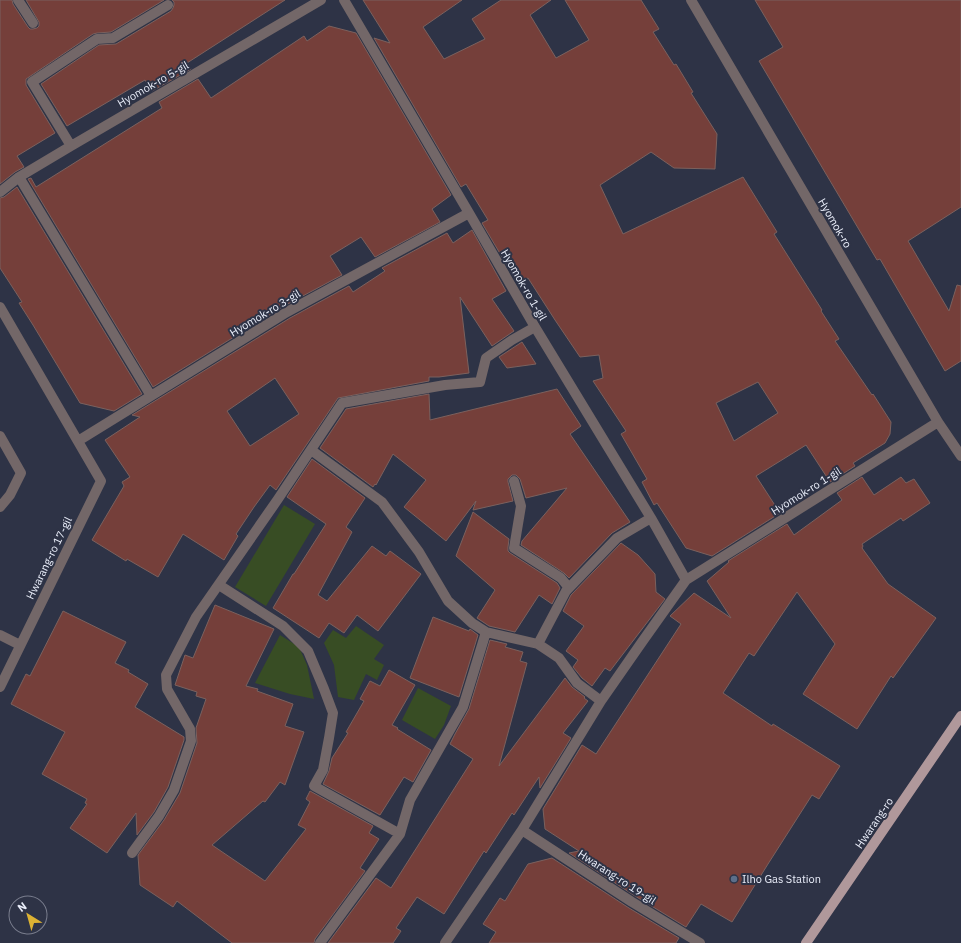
<svg xmlns="http://www.w3.org/2000/svg" width="961" height="943" font-family="'IBM Plex Sans',sans-serif">
	<style>
		.green { fill: #384d24 }
		.building { fill: #753f3a; stroke: #7b615e; fill-rule: evenodd }
		.lines { fill: none; stroke-linecap: round; stroke-linejoin: round }
		.minor { stroke: #736768; stroke-width: 10 }
		.major { stroke: #b0989b; stroke-width: 10 }
		.service-dot { fill: #5c6f8a; stroke: #2e3346; stroke-width: 1.5 }
		.labels { text-anchor: middle; dominant-baseline: central; stroke-width: 4; stroke-linejoin: round; paint-order: stroke }
		.street-label { font-size: 11px; fill: #ebeffb; stroke: #2e3346 }
		.poi-label { font-size: 11px; fill: #ebeffb; stroke: #2e3346; text-anchor: start }
	</style>
	<rect width="100%" height="100%" fill="#2e3346"/>
	<path class="green" d="M284,505L315,524L266,606L235,587Z
		M356,626L384,645L374,659L384,665L377,680L366,674L354,700L338,697L334,665L324,643L333,630L346,638Z
		M280,635L299,647L307,665L314,699L290,694L255,683Z
		M418,688L451,706L444,725L435,739L402,720Z"/>
	<path class="building" d="M0,0H12L13,4L28,27L30,29H33L37,28L39,26V22L26,0H164L111,32L97,33L93,34L26,79V85L55,133L17,156L24,167L15,172L0,184Z
		M172,0H285L187,63L191,69L152,91L145,80L67,126L41,84L99,45L116,44L171,11L173,8L174,5V2Z
		M363,0H462L423,27L444,59L485,39L472,19L501,0H551L530,15L556,58L589,40L565,0H641L659,29L653,32L674,65L676,64L693,92L691,93L717,134L715,169L674,168L651,152L600,185L623,234L743,177L777,232L774,234L822,310L821,311L839,339L835,341L872,395L873,394L891,422L890,434L885,443L853,463L855,466L830,482L806,445L756,476L780,513L712,556L686,548L657,503L654,505L642,482L647,479L621,434L626,431L593,381L603,378L599,355L580,357L555,320L528,278L518,284L482,223L488,220L466,184L461,187L374,38L390,43ZM758,382L778,413L734,441L716,403Z
		M755,0H961V207L908,241L949,311L957,285L961,286V361L945,371L880,259L877,260L759,61L783,47Z
		M329,26L356,33L451,195L432,209L440,222L375,257L361,237L330,256L342,275L284,306L153,387L28,179L31,178L36,187L162,108L159,102L198,79L211,98L304,36L307,41Z
		M17,187L142,394L114,411L80,403L33,325L19,303L22,302L0,268V198L4,197Z
		M472,230L506,291L492,299L514,331L492,346L460,297L469,373L439,377H429V381L338,398L276,490L270,485L254,507L236,534L238,536L224,560L183,534L158,577L127,559L126,561L92,540L124,486L122,482L130,477L105,440L140,417L132,415L290,318L349,286L353,292L385,271L382,268L447,233L453,243ZM275,378L299,414L250,446L227,411Z
		M522,342L536,364L507,368L499,357Z
		M557,389L581,426L570,434L630,522L612,533L569,578L564,573L521,545L522,541L567,488L526,498L520,479L516,475H512L508,479V482L513,501L473,510L476,501L446,541L404,507L426,480L393,454L376,485L375,484L373,487L320,448L346,409L429,394L430,420Z
		M312,459L365,498L346,527L352,532L318,595L327,601L372,546L386,556L390,551L421,574L378,631L357,615L344,633L329,623L319,638L273,608L293,574H294L326,524L287,497Z
		M862,477L874,495L901,477L906,483L914,479L930,503L903,521L901,518L862,544L863,546L862,548L888,584L936,618L893,678L891,676L857,729L803,694L835,644L797,592L754,656L749,653L723,693L772,726L773,724L840,766L819,799L812,795L768,864L732,922L701,904L686,927L635,896L569,853L579,851L545,829L543,809L582,745L596,754L681,624L670,616L694,593L731,618L707,581L729,562L728,561L787,524L794,535L842,500L837,493Z
		M473,512L509,539L508,547V551L510,553L557,583L560,588L552,604L539,595L515,632L489,626L477,618L495,590L456,556Z
		M621,543L638,555L655,574L656,592L665,599L610,671L605,668L592,686L582,678L573,667L578,660L566,651L584,626L563,611L571,595Z
		M215,605L274,629L246,686L258,689L257,691L293,704L285,726L304,732L285,785L280,782L265,802L263,801L212,845L265,881L306,829L298,825L310,802L306,799L310,791L373,826L369,833L379,839L360,868L365,871L315,939L314,943H232L177,901L173,907L140,885L138,855L164,820L180,793L197,743L196,728L206,699L196,696L197,692L175,685L185,655L193,658Z
		M63,611L126,642L115,663L129,670L128,672L148,684L135,707L184,737V740L168,787L154,812L137,835L136,813L107,853L70,828L87,804L85,803L87,799L42,774L65,732L11,704L26,674L30,676Z
		M433,617L469,631L470,629L478,635L459,697L410,678Z
		M490,640L507,644L505,647L523,652L520,661L527,663L499,766L565,678L572,687L585,697L584,698L588,701L563,733L571,738L540,788L539,777L514,815L512,813L486,853L484,851L444,914L417,897L396,928L401,931L393,943H328L376,878L391,888L473,759L450,744L455,734L469,709Z
		M389,670L415,685L392,725L398,728L397,729L431,750L413,782L404,777L380,815L323,784L329,771L332,758L348,733L346,732L364,701L360,699L370,681L380,686Z
		M552,858L629,908L679,938L676,943H489L496,932L483,924L500,898L505,901L528,864Z"/>
	<g class="lines">
		<path class="minor" d="M18,0L33,23
			M344,0L469,213L535,327L651,518L686,580L642,642L601,701L522,830L445,943
			M691,0L938,422L961,456
			M71,146L32,82L97,39L113,38L168,5
			M19,177L151,396
			M0,192L19,177L71,146L321,0
			M0,307L101,481L0,687
			M0,436L21,473L10,495L0,507
			M78,441L287,312L469,213
			M311,450L382,502L419,552L448,601L472,623L486,632L538,644L559,658L577,683L601,701
			M514,481L521,506L514,548L561,578L569,588
			M686,580L938,422
			M219,585L283,626L308,651L324,689L333,713L329,738L323,770L314,786L400,834
			M0,635L20,645
			M538,644L566,591L617,538L651,518
			M522,830L632,902L700,943
			M132,853L159,816L174,790L191,741L190,729L167,689L166,675L196,617L278,499L342,403L445,385L480,382L486,358L512,340L535,327
			M320,943L400,834L410,800L463,707L486,632"/>
		<path class="major" d="M806,943L961,716"/>
	</g>
	<circle class="service-dot" cx="734" cy="879" r="4"/>
	<g class="labels">
		<g class="street-label">
			<text transform="translate(153 84) rotate(-30)">Hyomok-ro 5-gil</text>
			<text transform="translate(835 223) rotate(60)">Hyomok-ro</text>
			<text transform="translate(524 285) rotate(60)">Hyomok-ro 1-gil</text>
			<text transform="translate(265 313) rotate(-31)">Hyomok-ro 3-gil</text>
			<text transform="translate(806 491) rotate(-32)">Hyomok-ro 1-gil</text>
			<text transform="translate(49 558) rotate(-64)">Hwarang-ro 17-gil</text>
			<text transform="translate(874 823) rotate(-56)">Hwarang-ro</text>
			<text transform="translate(617 877) rotate(33)">Hwarang-ro 19-gil</text>
		</g>
		<g class="poi-label">
			<text x="742" y="879">Ilho Gas Station</text>
		</g>
	</g>
	<g transform="translate(28 915) rotate(323)"><circle r="19" fill="#2e3346" stroke="#7a7e8e"/>
	<path d="M0-3L7 15L0 10L-7 15Z" fill="#dcb233"/>
	<text y="-6" font-size="11" font-weight="bold" text-anchor="middle" fill="#ebeffb">N</text>
	</g>
</svg>
